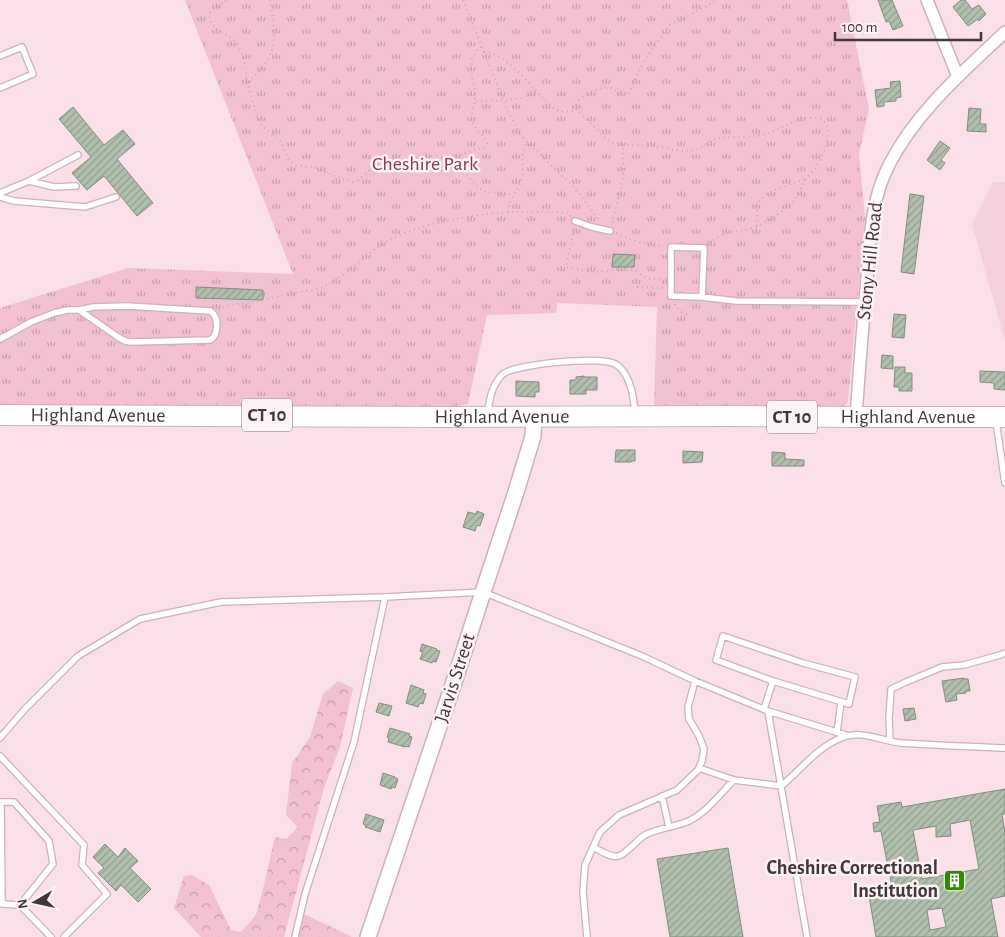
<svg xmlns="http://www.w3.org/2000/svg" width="1005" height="937" font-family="'Alegreya Sans',sans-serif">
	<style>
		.built { fill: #f4d1dc }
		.forest { fill: url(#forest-crowns) }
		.park { fill: url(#park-tufts) }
		.building { fill: url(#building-hatch); stroke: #808f7d; fill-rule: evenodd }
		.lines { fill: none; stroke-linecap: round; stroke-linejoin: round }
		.service-casing { stroke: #cbb1b9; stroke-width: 8 }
		.minor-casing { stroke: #cbb1b9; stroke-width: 14 }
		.tertiary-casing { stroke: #cbb1b9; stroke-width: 18 }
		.trunk-casing { stroke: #cbb1b9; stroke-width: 22 }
		.path { stroke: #c0aab1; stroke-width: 2; stroke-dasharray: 1 4; stroke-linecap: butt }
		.service { stroke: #fff; stroke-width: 5.5 }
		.minor { stroke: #fff; stroke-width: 11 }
		.tertiary { stroke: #fff; stroke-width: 15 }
		.trunk { stroke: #fff; stroke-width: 20 }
		.labels { text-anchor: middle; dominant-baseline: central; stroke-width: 5; stroke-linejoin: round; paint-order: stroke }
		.shield { fill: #fdf3f6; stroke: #796f72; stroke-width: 1 }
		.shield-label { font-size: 19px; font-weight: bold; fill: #41373a }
		.park-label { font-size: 20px; fill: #873759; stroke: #fdf3f6 }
		.street-label { font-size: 20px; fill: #41373a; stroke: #fdf3f6 }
		.poi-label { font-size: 20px; font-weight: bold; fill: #41373a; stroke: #fdf3f6; text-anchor: end }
	</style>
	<defs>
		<pattern id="forest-crowns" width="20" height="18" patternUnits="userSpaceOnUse" patternTransform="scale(1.25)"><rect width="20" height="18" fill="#f3c0d1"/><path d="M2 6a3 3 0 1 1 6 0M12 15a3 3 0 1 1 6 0" fill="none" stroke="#c69dab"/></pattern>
		<pattern id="park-tufts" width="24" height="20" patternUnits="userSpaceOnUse" patternTransform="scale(1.25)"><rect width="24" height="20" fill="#f3c0d1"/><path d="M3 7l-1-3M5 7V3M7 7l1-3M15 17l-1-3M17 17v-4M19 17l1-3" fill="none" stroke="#c69dab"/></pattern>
		<pattern id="building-hatch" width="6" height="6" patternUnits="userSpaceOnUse" patternTransform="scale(1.25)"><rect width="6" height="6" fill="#b0c0ad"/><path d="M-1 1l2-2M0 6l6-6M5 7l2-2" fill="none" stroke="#919d8e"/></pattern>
	</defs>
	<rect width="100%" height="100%" fill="#fbe0e9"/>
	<path class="built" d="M993,182H1005V341L972,224Z"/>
	<path class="forest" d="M338,681L353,688L340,747L324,788L284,937H201L174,908L184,876L192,875L209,885L231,930L241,932L256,915L263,889L275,837L286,839L298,827L286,815L292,763L310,737L323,694Z
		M304,914L352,937H298Z"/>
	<path class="park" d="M185,0H847L869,109L859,154L865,217L848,402L845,405L839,408L654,407L657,307L557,303L556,313L487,315L468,404L451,407L0,405V308L128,268L293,274Z"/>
	<path class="building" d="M878,0H892L903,26L893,30L889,21L886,22Z
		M961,0H965L972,9L979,5L986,14L979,21L978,19L968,26L953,7Z
		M900,81L901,97L896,98V101L884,102V106L877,107L875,90L891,88L890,82Z
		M73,107L104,145L123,130L135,144L117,159L153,203L137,216L104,176L87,190L72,173L91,157L59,119Z
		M969,108L981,109L980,124H986V132L967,131Z
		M940,141L950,148L941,160L945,163L940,170L927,160Z
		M910,194L924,196L914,274L901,272Z
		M613,254L635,255L634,267H612Z
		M196,287L263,290V300L196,298Z
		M894,314L906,315L904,338L892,337Z
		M882,355L893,356V369L881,368Z
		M895,367H905V373H912V391H899V387H894Z
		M980,371L1005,372V390L994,389V383L980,382Z
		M584,376V377H597V390H586V394H570V380H576V377Z
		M516,381L539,382V392H535V397L516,396Z
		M616,450H635V461H631V462H615Z
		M683,451L703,452L702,462L683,463Z
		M772,452L785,453V459L804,460V466H772Z
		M477,511L484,514L480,526L477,525L475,531L463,527L468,512L476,514Z
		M422,644L437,649L436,650L440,651L436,662L433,661L432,663L420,659L423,652L420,651Z
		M964,678V679H968L970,691H966V693L956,694L957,700L946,702L942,681Z
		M411,685L424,690L423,693L426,694L423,704L420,703L418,707L406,703Z
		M379,703L392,706L389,716L376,712Z
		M914,708L916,719L905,721L903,709Z
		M390,728L410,734L409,736L412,737L409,747L406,746L405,747L388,742L389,738L387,737Z
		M383,773L395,777V778L398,779L395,788L392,787L391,789L380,785Z
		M1005,789V814H1002L1005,833V896L991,899L998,937H876L869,896L893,892L881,831L874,832L873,823L880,822L877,806L901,802L902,807ZM970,820L979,869L922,879L913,830L936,826V837L951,836L950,824ZM942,908L946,927L930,930L927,910Z
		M366,814L384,820L380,832L365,827L366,825L363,824Z
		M105,844L118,857L125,848L138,861L130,868L151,889L138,902L121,885L116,891L98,873L104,868L93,857Z
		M728,848L743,937H670L657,859Z"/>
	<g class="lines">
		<defs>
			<path id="service" d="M0,56L22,47L33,74L0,88
				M29,181L54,187L76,186
				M0,193L29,181L78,155
				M0,197L14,201L85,207L116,197
				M575,221L592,227L610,231
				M702,297L704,248L671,247V296L702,297L736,301L865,302
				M0,339L31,322L54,313L68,310H79L93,307L127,306L210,311C219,316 219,335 210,340L131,342L125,341L118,337L79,310
				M488,413C489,400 492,384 503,374C515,364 604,355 617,365C631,375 634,398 635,414
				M996,421L1005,483
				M764,709L773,681L716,660L723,636L803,663L855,677L849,704L773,681
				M768,711L846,735
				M837,732L841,702
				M0,738L25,709L78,656L140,619L221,602L385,597L483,592L642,656L695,681L768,711L807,937
				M890,741L889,719L891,689L906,682L942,667L964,665L1000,655L1005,653
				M0,756L84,845L82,865L107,894L64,937
				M699,768L734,780L781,786C801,770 816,748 841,738C860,729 881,741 901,743C936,745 970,747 1005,748
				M662,796L669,827
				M0,802H14L49,841L53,864L20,905L51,937
				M1,802L2,904L20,905
				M593,847C600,850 610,858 618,856C624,856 638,839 645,835C658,828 675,827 689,821C707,812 720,794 734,780
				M295,937L305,894L354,742L385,597
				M587,937L583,892L585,865L600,832L619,815L677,790L698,770L702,761L704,749L699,736L689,719L688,707L695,681"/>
			<path id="minor" d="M927,0L958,77
				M856,417C859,371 863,324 867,277C870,238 871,198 890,163C917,111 963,72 1005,32"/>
			<path id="tertiary" d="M368,937L456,676L483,592L516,492L533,436L534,417"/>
			<g id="trunk">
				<path id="s1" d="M0,415L445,417L728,416L856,417H1005"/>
			</g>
		</defs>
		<use href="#service" class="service-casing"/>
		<use href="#minor" class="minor-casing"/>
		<use href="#tertiary" class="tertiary-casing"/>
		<use href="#trunk" class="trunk-casing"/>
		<path class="path" d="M226,0L219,6L211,10C204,26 223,31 232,39C236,42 239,47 241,52C246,61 245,73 248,83
			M270,0C274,23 279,45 264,66C259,72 253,77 248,83L257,117L263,127L280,141L289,160L295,165L313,167L339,178L353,182L357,181L375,166L383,163L432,156H439L447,159L485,147L487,143V141C483,135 476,131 473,123C469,114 475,106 475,97C476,78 462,61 482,46
			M463,0L507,109L520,134L527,142L574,187L599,220
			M484,52C504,52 529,84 542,97C547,101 551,107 557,110C563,113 570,111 576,110
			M476,102C498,99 516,104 536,91
			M447,159L463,172L480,189L484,192L514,194
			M508,212C508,199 519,191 522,178C525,165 519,155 527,142
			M612,223L623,178V144
			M757,226C758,219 756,209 758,203C761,193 796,182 806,179
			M574,229L566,267L590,272L608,271L613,269L634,270L647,278L664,280
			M616,233C634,242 645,244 664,246
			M709,243C724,230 737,233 755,227C767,223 784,210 793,202C799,196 801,186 806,179C810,174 815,170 818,164C825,154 836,121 818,118C799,115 787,127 771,132C763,135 753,137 745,137C736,138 727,136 718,138C709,140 704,148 695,150C682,154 671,148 658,147C642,145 627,145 612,143C604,138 599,131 592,124C580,113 565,106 588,94C594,90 603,87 611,88C616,90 620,93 625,95L629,93L643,62L670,25L707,6L716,0
			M637,287L664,288
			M675,304L680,311L689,316
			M219,310L225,306C250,302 275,298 299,292C307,291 315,290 322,287C346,277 362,257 384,243C400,233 418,228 437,223C480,213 525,209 569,213L571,216"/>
		<use href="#service" class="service"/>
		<use href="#minor" class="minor"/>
		<use href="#tertiary" class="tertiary"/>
		<use href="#trunk" class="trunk"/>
	</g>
	<defs>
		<symbol id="building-square" viewBox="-11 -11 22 22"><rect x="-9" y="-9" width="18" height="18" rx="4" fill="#2d8d01" stroke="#fdf3f6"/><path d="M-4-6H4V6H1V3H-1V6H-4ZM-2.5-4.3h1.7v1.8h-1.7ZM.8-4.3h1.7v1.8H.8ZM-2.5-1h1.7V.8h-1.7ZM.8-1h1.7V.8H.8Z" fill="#fff"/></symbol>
	</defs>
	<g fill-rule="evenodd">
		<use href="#building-square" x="942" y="868" width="25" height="25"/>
	</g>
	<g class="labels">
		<g class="shield">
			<rect x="242" y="398.5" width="50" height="33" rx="4"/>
			<rect x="767" y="400.5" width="50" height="33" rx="4"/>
		</g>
		<g class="shield-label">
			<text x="267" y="415">CT 10</text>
			<text x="792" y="417">CT 10</text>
		</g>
		<g class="park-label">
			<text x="425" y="164">Cheshire Park</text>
		</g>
		<g class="street-label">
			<text transform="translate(870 261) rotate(-84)">Stony Hill Road</text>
			<text stroke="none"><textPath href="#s1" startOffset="98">Highland Avenue</textPath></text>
			<text stroke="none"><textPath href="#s1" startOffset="502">Highland Avenue</textPath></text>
			<text stroke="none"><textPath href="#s1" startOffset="908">Highland Avenue</textPath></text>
			<text transform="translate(455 678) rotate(-72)">Jarvis Street</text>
		</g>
		<g class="poi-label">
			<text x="938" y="868">Cheshire Correctional<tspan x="938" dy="23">Institution</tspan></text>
		</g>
	</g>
	<g transform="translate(35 902) rotate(261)" stroke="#fdf3f6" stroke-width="4" paint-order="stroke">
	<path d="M0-4L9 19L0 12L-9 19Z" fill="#41373a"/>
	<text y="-8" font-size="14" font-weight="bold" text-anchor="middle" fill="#41373a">N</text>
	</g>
	<path d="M835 32v8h146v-8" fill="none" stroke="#41373a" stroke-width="2.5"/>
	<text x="842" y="32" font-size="15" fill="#41373a" stroke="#fdf3f6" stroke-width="4" paint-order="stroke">100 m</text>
</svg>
